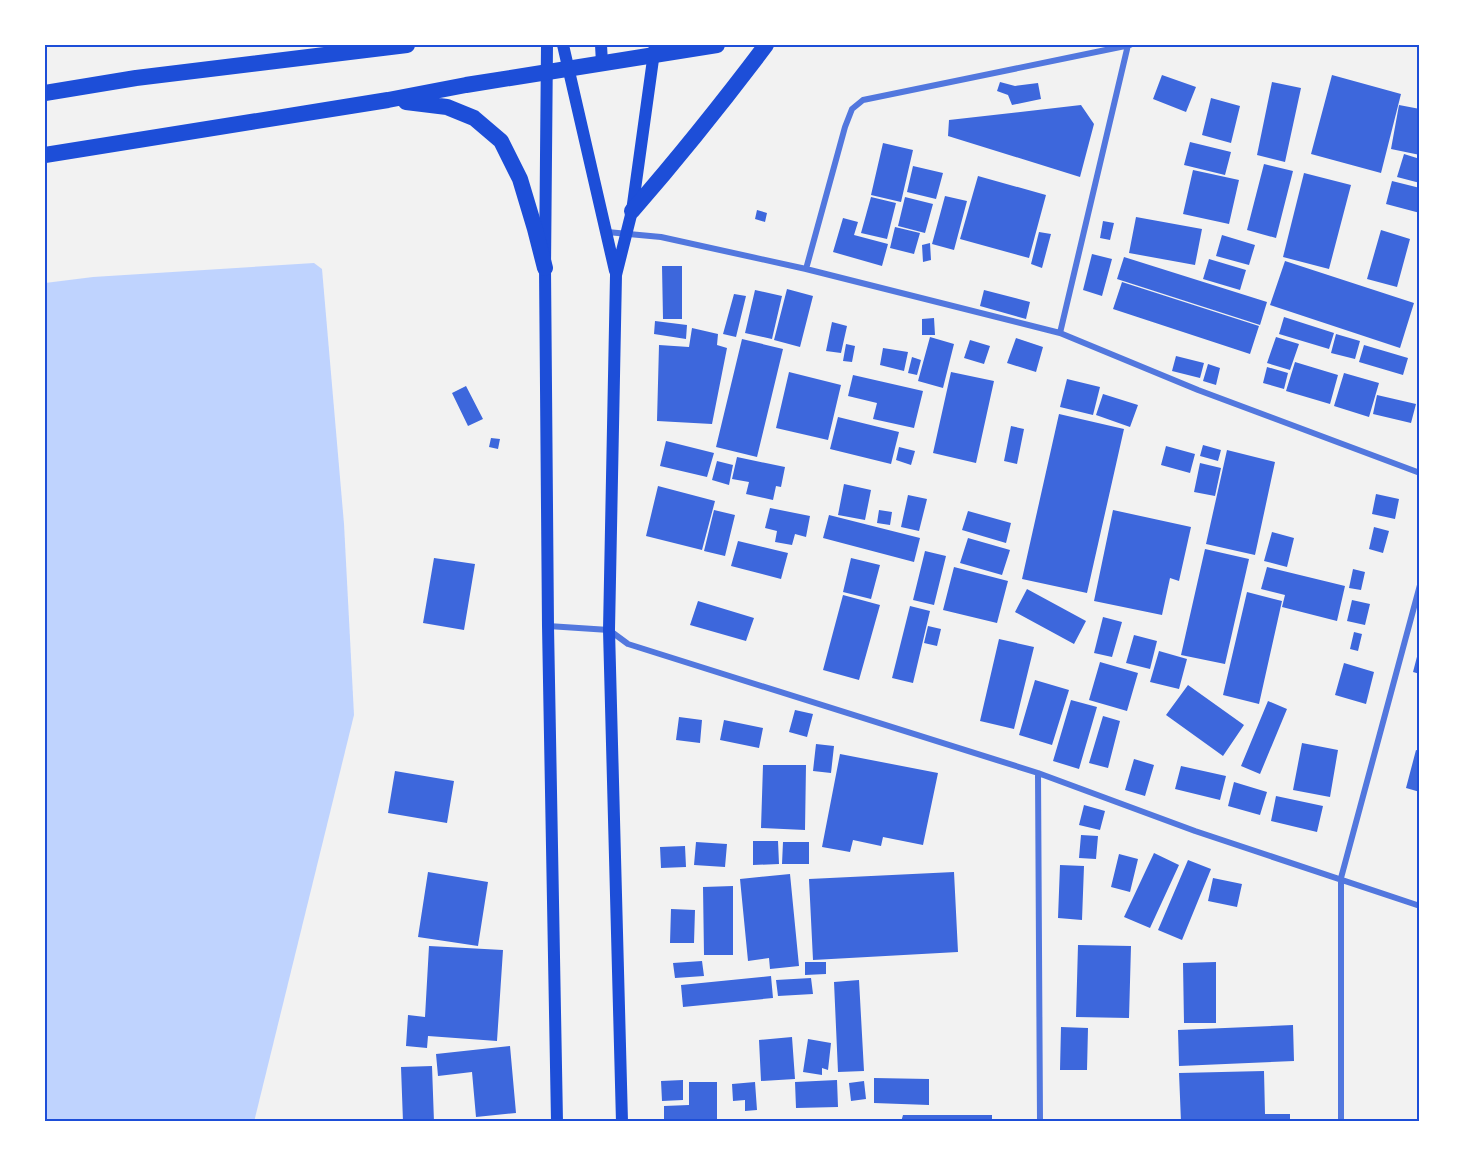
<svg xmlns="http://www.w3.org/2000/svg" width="1465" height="1167" font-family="Raleway,sans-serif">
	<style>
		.water { fill: #bfd3fe }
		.building { fill: #3d67dc }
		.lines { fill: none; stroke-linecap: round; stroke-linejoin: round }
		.minor { stroke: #5277de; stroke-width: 6 }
		.secondary { stroke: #1d4ed8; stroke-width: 12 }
		.trunk { stroke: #1d4ed8; stroke-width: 16 }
		.neatline { fill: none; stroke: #1d4ed8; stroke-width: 2 }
	</style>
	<rect width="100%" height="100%" fill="#f2f2f2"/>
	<path class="water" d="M314,263L322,269L344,524L354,715L254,1122H45V283L93,277Z"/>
	<path class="building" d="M1162,75L1196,87L1186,112L1153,99Z
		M1332,75L1401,94L1381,173L1311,154Z
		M1000,82L1015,86L1038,83L1041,99L1012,105L1008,95L997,91Z
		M1272,82L1301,88L1285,162L1257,155Z
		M1211,98L1240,106L1231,143L1202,135Z
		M1081,105L1094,124L1080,177L948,136L949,120Z
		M1399,105L1420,109V155L1391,149Z
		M1190,142L1231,152L1225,175L1184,165Z
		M883,143L913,150L901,202L871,195Z
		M1404,154L1420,159V183L1397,177Z
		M1264,164L1293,171L1276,238L1247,230Z
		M913,166L943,173L936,199L907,192Z
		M1193,170L1239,180L1229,224L1183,214Z
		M1304,173L1351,185L1329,269L1283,257Z
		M978,176L1046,195L1029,258L960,239Z
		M1392,181L1420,188V213L1386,204Z
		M945,196L967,201L954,250L932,244Z
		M871,197L896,203L887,239L861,233Z
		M905,197L933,204L925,233L898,226Z
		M757,210L767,213L765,222L755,219Z
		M1136,217L1202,229L1195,265L1129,253Z
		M843,218L858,222L854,235L888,244L882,266L833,252Z
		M1103,221L1114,223L1110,240L1100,238Z
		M895,227L920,233L914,254L890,248Z
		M1381,230L1410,239L1397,287L1367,279Z
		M1039,232L1051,234L1042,268L1031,264Z
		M1222,235L1255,245L1249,265L1216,256Z
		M930,243L931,260L923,262L922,245Z
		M1092,254L1112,259L1102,296L1083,290Z
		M1124,257L1267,302L1260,325L1117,279Z
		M1209,259L1246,270L1240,290L1203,279Z
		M1285,261L1414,303L1400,348L1270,305Z
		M662,266H682V319H663Z
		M1122,282L1259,326L1250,354L1113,309Z
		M787,289L813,296L800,347L774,340Z
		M755,290L782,296L772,339L745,333Z
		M984,290L1030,302L1026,319L980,306Z
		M734,294L746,296L736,337L723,334Z
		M1284,317L1334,333L1329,349L1279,334Z
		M934,318L935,335H922V319Z
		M655,321L687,325L686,339L654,334Z
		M832,322L847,326L841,353L826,351Z
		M692,328L718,334L717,345L727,348L712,424L657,421L659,345L689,347Z
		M1336,334L1360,341L1355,359L1331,353Z
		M930,337L954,344L943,388L918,381Z
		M1276,337L1299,344L1290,370L1267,363Z
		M1016,338L1043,347L1036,372L1007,363Z
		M742,339L783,349L757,457L716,447Z
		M970,340L990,346L984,364L964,358Z
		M846,344L855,346L852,362L843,361Z
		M1364,345L1408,358L1403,375L1359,362Z
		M883,348L908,352L904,371L880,365Z
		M1176,356L1204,363L1200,378L1172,371Z
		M912,357L921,360L917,375L908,373Z
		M1295,362L1338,375L1330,404L1286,391Z
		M1208,364L1220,368L1216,385L1203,381Z
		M1267,367L1288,373L1284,389L1263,383Z
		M789,372L841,385L828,440L776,428Z
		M951,372L994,381L976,463L933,453Z
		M1344,373L1379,383L1369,417L1334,406Z
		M853,375L923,391L914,428L873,419L877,403L848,396Z
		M1067,379L1100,387L1093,415L1060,407Z
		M466,386L483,419L468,426L452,393Z
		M1103,394L1138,405L1130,427L1096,415Z
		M1377,395L1416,404L1411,423L1373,414Z
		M1059,414L1124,429L1087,593L1022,579Z
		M838,417L899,432L891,464L830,449Z
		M1011,426L1024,429L1017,464L1004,461Z
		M491,438L500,439L498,449L489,447Z
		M666,441L714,453L707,477L660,466Z
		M1203,445L1221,450L1218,461L1200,456Z
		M1166,446L1195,454L1190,473L1161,465Z
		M899,447L915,451L911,465L896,460Z
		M1227,450L1275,462L1255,555L1206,544Z
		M737,457L785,467L781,487L776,486L773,500L746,494L749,482L732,479Z
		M717,461L733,465L729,485L712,480Z
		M1200,463L1221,468L1215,496L1194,492Z
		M844,484L871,490L865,520L838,515Z
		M658,486L715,501L702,550L646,536Z
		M1376,494L1399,499L1395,519L1372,514Z
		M908,495L927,499L919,531L901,527Z
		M770,508L810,516L806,537L795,534L792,545L775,542L777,531L765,528Z
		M714,510L735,515L725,556L704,551Z
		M879,510L892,512L890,525L877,523Z
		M1113,510L1191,527L1179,581L1170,578L1162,615L1094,601Z
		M968,511L1011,523L1006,543L962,530Z
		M829,515L920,538L914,562L823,538Z
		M1374,527L1389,531L1383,553L1369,549Z
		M1272,532L1294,538L1287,567L1264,561Z
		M968,538L1010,550L1002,575L960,563Z
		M738,541L788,553L781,579L731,566Z
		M1205,549L1249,559L1225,664L1181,655Z
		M925,551L946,556L934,605L913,600Z
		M434,558L475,564L464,630L423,623Z
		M851,558L880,565L871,599L843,592Z
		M954,567L1008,581L997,623L943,610Z
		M1267,567L1345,586L1337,621L1282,607L1285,595L1261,589Z
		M1353,569L1365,572L1361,590L1349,588Z
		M1027,589L1086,621L1074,644L1015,612Z
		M1247,592L1282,601L1259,704L1223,695Z
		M843,595L880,605L859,680L823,670Z
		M1352,600L1370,604L1365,625L1347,621Z
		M698,601L754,618L746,641L690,625Z
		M910,606L930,611L913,683L892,678Z
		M1103,617L1122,622L1112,657L1094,653Z
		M928,626L941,629L937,646L924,643Z
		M1354,632L1362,634L1358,651L1350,649Z
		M1134,635L1157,641L1150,669L1126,663Z
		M999,639L1034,647L1014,729L980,721Z
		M1419,649H1420V674L1413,672Z
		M1159,651L1187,659L1179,689L1150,682Z
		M1100,662L1138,673L1127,711L1089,700Z
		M1344,663L1374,672L1366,704L1335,695Z
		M1035,680L1069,690L1052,745L1019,735Z
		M1188,685L1244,725L1223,756L1166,715Z
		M1071,700L1097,707L1079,769L1053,761Z
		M1268,701L1287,709L1260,774L1241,766Z
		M795,710L813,714L807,737L789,732Z
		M1103,716L1120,721L1108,768L1089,763Z
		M679,717L702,720L700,743L676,740Z
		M724,720L763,728L759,748L720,740Z
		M1302,743L1338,750L1330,797L1293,790Z
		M816,744L834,746L831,773L813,771Z
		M1416,750L1420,751V792L1406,788Z
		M840,754L938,773L923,845L883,837L881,846L853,840L850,852L822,847Z
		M1134,759L1154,765L1145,796L1125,790Z
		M763,765H806L805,830L761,828Z
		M1181,766L1226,776L1220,800L1175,789Z
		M395,771L454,781L447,823L388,813Z
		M1234,782L1267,792L1260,815L1228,806Z
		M1276,796L1323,806L1317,832L1271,821Z
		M1084,805L1105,811L1100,830L1079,825Z
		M1081,835L1098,836L1096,859L1079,858Z
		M753,841H778L779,864L753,865Z
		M696,842L727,844L725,867L694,865Z
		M783,842H809V864H782Z
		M685,846L686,867L661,868L660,847Z
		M1154,853L1179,865L1150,928L1124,917Z
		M1119,854L1138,859L1130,892L1111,887Z
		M1188,860L1211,869L1182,940L1158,930Z
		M1060,865L1084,866L1082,920L1058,918Z
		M428,872L488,882L478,946L418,937Z
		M954,872L958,952L813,960L809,879Z
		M790,874L799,966L770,969L769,958L748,961L740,879Z
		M1213,878L1242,884L1237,907L1208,901Z
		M733,886V955H704L703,887Z
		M671,909L695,910L694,943H670Z
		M1078,945L1131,946L1129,1018L1076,1017Z
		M429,946L503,950L497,1041L428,1036L427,1048L406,1046L408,1015L425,1017Z
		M702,961L704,976L675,978L673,963Z
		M805,962H826V974L805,975Z
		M1216,962V1023H1184L1183,963Z
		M771,976L773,998L683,1007L681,985Z
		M811,978L813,994L778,996L776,980Z
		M859,980L864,1071L838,1072L834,982Z
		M1293,1025L1294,1061L1179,1066L1178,1030Z
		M1061,1027L1088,1028L1087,1070H1060Z
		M792,1037L795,1079L761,1081L759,1040Z
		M808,1039L831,1043L828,1070L822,1068V1075L803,1072Z
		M510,1046L516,1113L476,1117L472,1072L438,1076L436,1054Z
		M432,1066L434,1122H403L401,1067Z
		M1264,1071L1265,1114H1290V1122H1181L1179,1073Z
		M874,1078L929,1079V1105L874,1103Z
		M683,1080V1100L662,1101L661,1081Z
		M837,1080L838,1107L796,1108L795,1082Z
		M864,1081L866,1099L851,1101L849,1083Z
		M689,1082H717V1122H664V1106L689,1105Z
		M755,1082L757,1110L745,1111V1100L733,1101L732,1084Z
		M903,1115H992V1122H901Z"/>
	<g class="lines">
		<path class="minor" d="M607,232L661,237L806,269L1060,333L1198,390L1420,473
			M806,269L845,127L852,109L863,100L1130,45
			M1060,333L1128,45
			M548,626L609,630L628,644L1038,773L1195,831L1420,906
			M1038,773L1040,1122
			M1341,1122V878L1420,585"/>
		<path class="secondary" d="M547,45L545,268L548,626L557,1122
			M563,45L615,271
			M601,45L602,63
			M622,1122L609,630L616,275L632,211L655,45"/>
		<path class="trunk" d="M45,93L136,78L407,45
			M406,102L447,107L474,118L501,141L520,179L535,229L545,268
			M45,155L388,100L466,85L717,45
			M632,211C679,157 723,102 766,45"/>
	</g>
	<rect width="1465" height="1167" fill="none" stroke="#ffffff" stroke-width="93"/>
	<rect x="46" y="46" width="1372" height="1074" class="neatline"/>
</svg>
